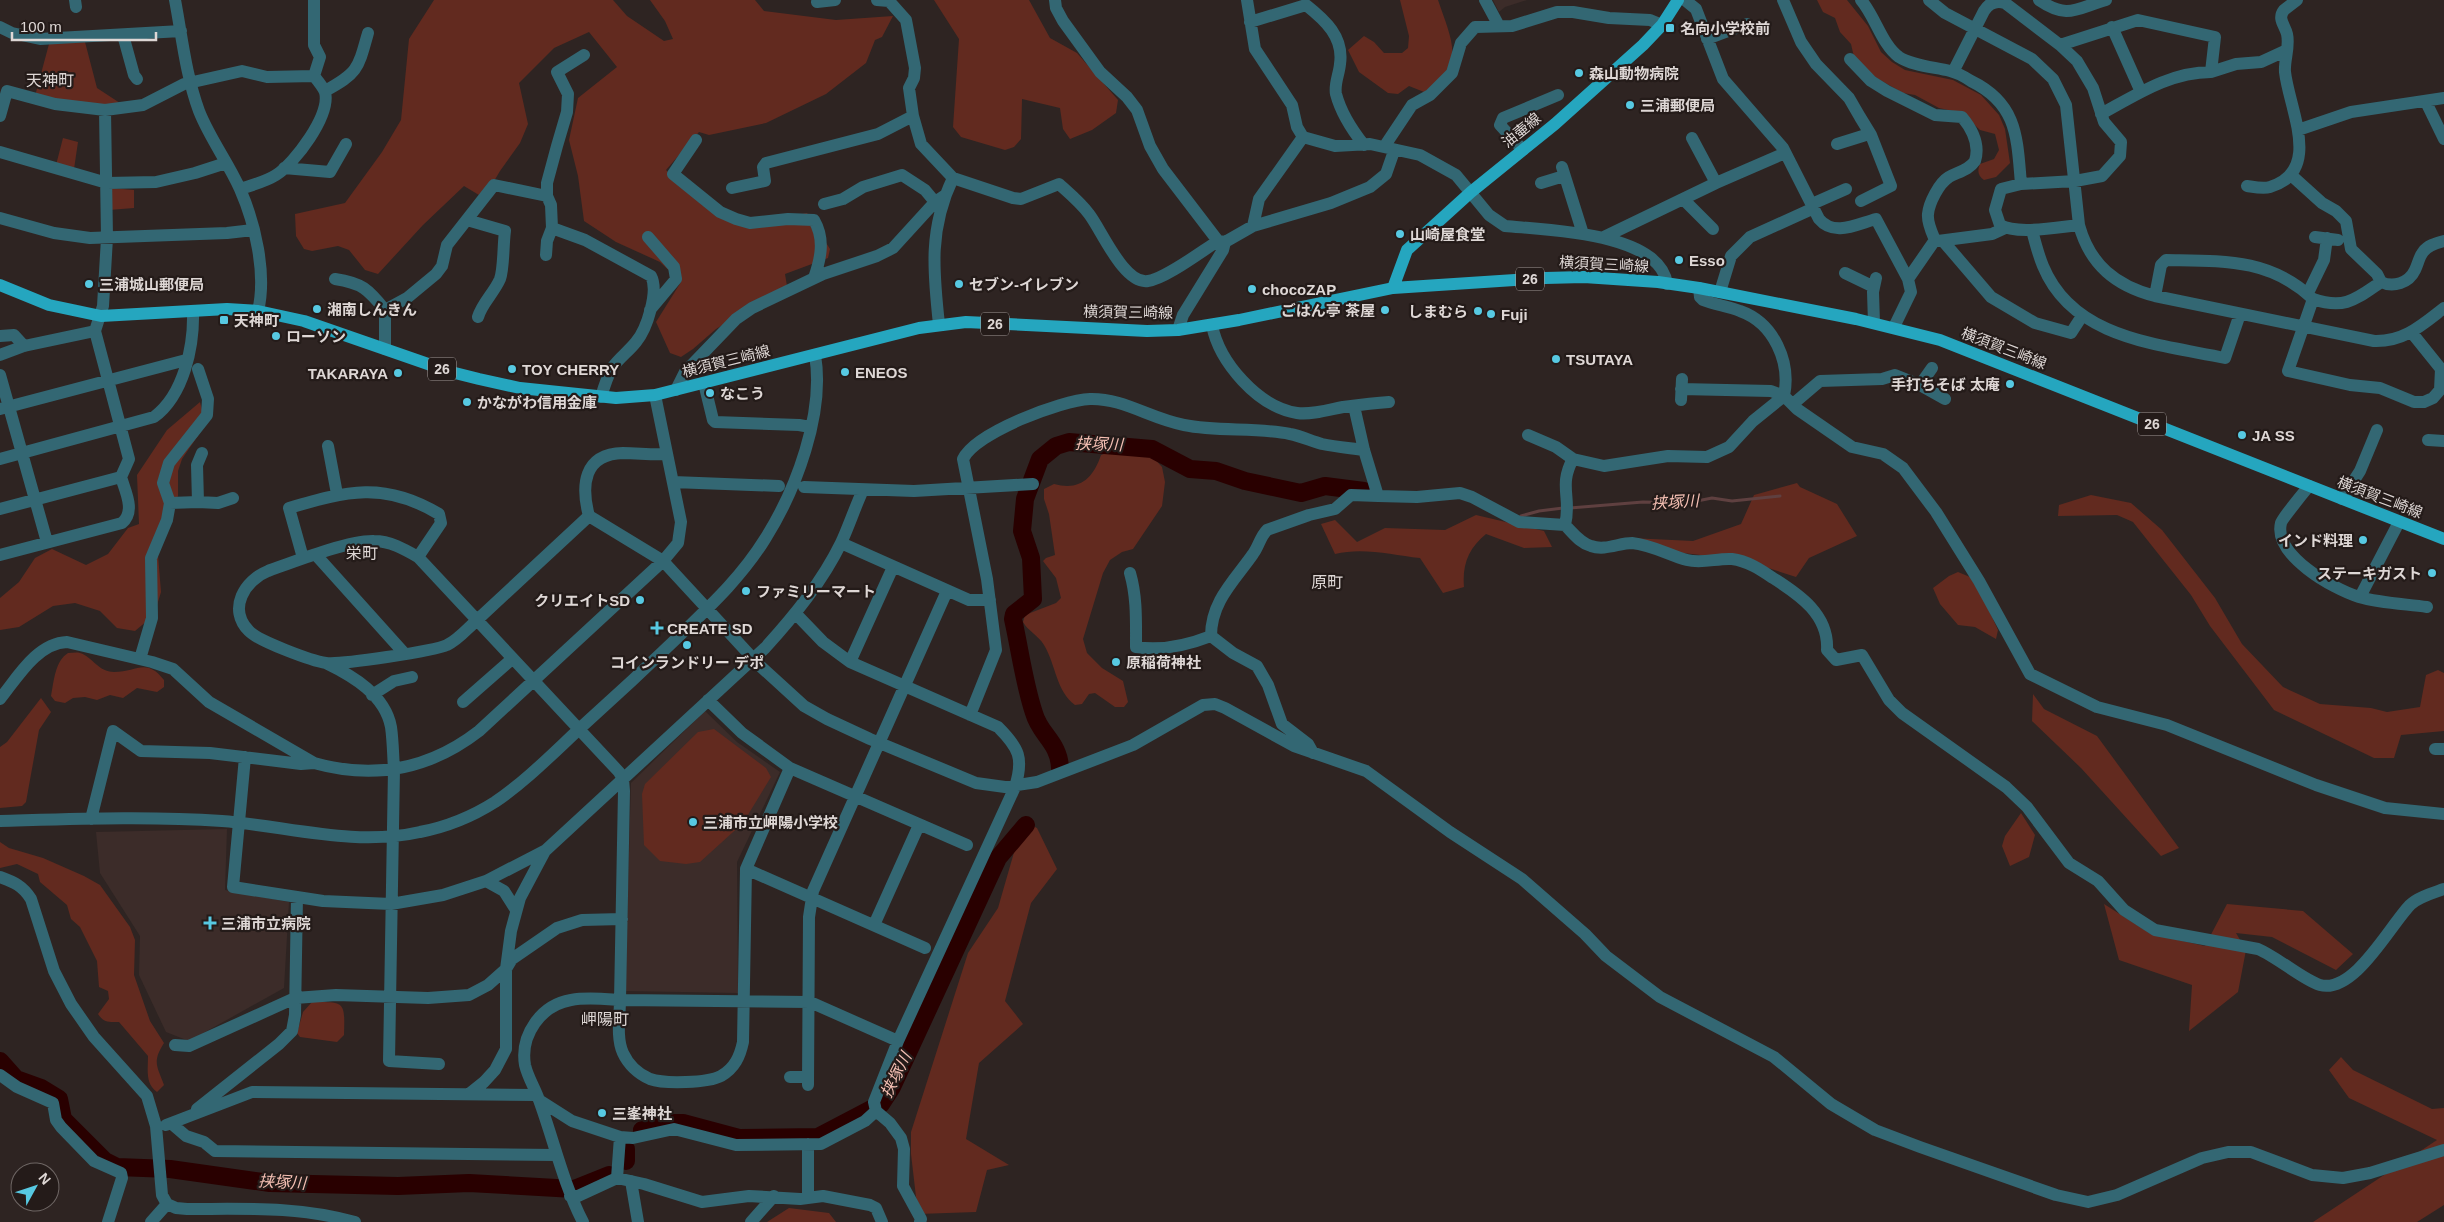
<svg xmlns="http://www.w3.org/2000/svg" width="2444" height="1222" font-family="Helvetica,'Noto Sans JP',sans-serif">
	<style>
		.built { fill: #3c2c29 }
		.green { fill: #622a1f }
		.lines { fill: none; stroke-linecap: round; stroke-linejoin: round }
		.stream { stroke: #5f4040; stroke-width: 3 }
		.river { stroke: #290000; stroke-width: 18 }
		.minor { stroke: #336773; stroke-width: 12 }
		.major { stroke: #25a6bf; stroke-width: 12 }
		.poi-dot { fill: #57c9e2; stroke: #241b19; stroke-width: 2 }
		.labels { text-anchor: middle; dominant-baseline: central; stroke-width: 4.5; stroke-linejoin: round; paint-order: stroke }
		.shield { fill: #241b19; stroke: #a69f9d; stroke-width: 1 }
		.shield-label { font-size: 14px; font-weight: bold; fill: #ded7d5 }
		.poi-label { font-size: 15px; font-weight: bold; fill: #ded7d5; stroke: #241b19; text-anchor: start }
		.street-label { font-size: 15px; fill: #ded7d5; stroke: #241b19 }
		.neighbourhood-label { font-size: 16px; fill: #ded7d5; stroke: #241b19 }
		.water-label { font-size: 16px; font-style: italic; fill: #f4bfb3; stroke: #241b19 }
	</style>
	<rect width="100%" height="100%" fill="#2e2422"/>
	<path class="built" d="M1493,0H1527L1505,7L1499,12Z
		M705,711L737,742L780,772L737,862L738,993L625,991L631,783Z
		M227,829L225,890L289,902L284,988L189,1041L166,1032L139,975L140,936L100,873L96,832Z"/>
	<path class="green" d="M434,0H613L627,16L664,41L673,39L665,21L650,0H755L764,11L836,20L893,16L882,37L875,40L866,63L826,94L766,123L709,135L699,132L666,170L700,203L740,226L807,213L830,249L828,258L785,274L787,286L716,329L693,349L681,357L670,353L656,322L681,282L660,262L616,242L584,221L578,176L569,140L578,98L617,67L589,32L554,48L519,83L528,124L520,143L500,171L484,198L464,186L423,225L378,274L365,270L349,250L338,246L312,251L304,249L296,236L295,214L345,203L382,152L401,120L409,39Z
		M934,0H1029L1050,38L1077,53L1118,100L1116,113L1092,130L1070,139L1063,129L1060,108L1022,99L1021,139L1014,147L1005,150L961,137L953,127L959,39Z
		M1400,0H1438C1451,39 1468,67 1424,92L1409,86L1398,94L1388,93L1359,72L1348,50L1364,36L1374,42L1384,53H1402L1408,48L1409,36Z
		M1817,0H1847L1868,26L1881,52L1892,62L1905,70L1953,80L1981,95L1999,115L2005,129L2010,163L1996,177L1984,180C1978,176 1977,171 1980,164L1994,159L1999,150L1995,134L1980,130L1962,113L1939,108L1915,95L1903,93L1873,76L1854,57L1851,44L1840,32L1835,18L1823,12Z
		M85,42L97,88L123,105L106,107L35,96L49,44Z
		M63,138L78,142L74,169L56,165Z
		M111,188L134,190V208L109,210Z
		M200,402L206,424L182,459L178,471V496L158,555L161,592L154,615L135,631L117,628L100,611L75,603L53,606L19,627L0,630V598L19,582L35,558L52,549L86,565L108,554L128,528L139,524L137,475L167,430Z
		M1119,449L1151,455L1162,467L1165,482L1162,506L1133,549L1122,552L1110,560L1103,573L1083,639L1087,653L1102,668L1123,681L1128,702L1124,707H1115L1095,693L1089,694L1082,704L1075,705C1056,691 1056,665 1044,645C1039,636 1028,631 1023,622L1025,615L1056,603L1061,598L1056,578L1043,561L1046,558L1055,555L1049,514L1044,499V489L1054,484C1079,491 1093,479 1101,455Z
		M1797,483L1800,487L1837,504L1857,536L1809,558L1796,577L1743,560L1666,551L1630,538L1693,541L1741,524L1754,495Z
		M2091,495L2131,503L2162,530L2215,598L2242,644L2283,687L2320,704L2371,708L2387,712L2420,707L2426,675L2438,670L2444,673V731L2401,735L2394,758H2374L2274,710L2210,626L2191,595L2133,522L2117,515L2058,516L2059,505Z
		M1476,515L1544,531L1552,547L1524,548L1486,534C1469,548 1462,564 1464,587L1443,593L1420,558C1392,555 1363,547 1335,554L1321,524L1335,520L1357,542L1385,528L1445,530Z
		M1958,572L1970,577L1986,604L1998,630L1996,639L1975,627L1958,625L1940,604L1933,588L1949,576Z
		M68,653C72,653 77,652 80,653C93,657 98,672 114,672C137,672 146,657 164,680V687L157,692L137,688L123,698L110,695L97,700L85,697L73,698L65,703L55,701L51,696C54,681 55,661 68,653Z
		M2033,694L2044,709L2097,736L2179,848L2161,856L2081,768L2032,721Z
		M41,698L51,712L39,730L26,802L22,806L0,808V747L7,742Z
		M714,729L766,768L771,777L743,823L700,862L686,864L660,861L644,845L642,794L645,784L698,732Z
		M2021,813L2035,835L2029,857L2010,866L2002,846L2005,836Z
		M1023,821L1037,828L1057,869L1031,903L1005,1001L1023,1024L979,1063L966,1139L1009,1165L987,1170L976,1212L918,1214L911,1154V1132L968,953L998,908Z
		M0,842L9,848L43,858L84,876L100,885L130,927L135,940L134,975L150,1021L164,1043C152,1062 157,1066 164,1085L157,1092C145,1084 148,1069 148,1056L119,1022C108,1022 104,1023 98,1014L109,999L108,991L99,987L97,961L80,927L71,919L67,905L40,882L38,874L17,864L0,868Z
		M2104,904L2151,934L2205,946L2227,904L2303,911L2353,954L2336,970L2272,937L2236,933L2246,950L2238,992L2189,1031L2192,985L2119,960Z
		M312,1002C345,1002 345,1001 344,1035L337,1042L300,1037L297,1033L303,1012Z
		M2341,1057L2353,1070L2432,1109L2444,1108V1205L2417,1222H2313L2437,1140L2349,1098L2329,1070Z
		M789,1208L829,1213L836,1222H767Z"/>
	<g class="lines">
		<path class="stream" d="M1570,508L1643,502L1687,503L1712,498L1732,501L1780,496
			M1521,516L1539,511L1563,508"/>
		<path class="river" d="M1060,768C1059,742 1040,735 1034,713C1024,683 1020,650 1013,619L1014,614L1033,599L1031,558L1022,531L1025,499L1040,459L1056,446L1069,442L1152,449L1190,469L1216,471L1245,481L1301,493L1325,486L1364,491
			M0,1061L16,1079L41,1088L59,1099L63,1119L105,1161L117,1167L170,1169L270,1183L398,1186L469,1183L574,1189L609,1175
			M642,1130L672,1123H683L739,1138L818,1137L881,1104L892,1087L998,858L1026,825
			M626,1161V1149"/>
		<path class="minor" d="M75,0L76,7
			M175,0C182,37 186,76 199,111C210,139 228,162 240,189C255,223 267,274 258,311
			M877,0L889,1L906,20L915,68L914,78L909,88L913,116L921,144L953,178L1013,198L1021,199L1059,184C1069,193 1081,203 1089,214C1101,229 1124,285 1148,281C1165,279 1202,251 1218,241L1225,242
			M1055,0L1056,8L1063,21L1100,72L1127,97L1137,110L1150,146L1163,169L1218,241
			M1247,0L1255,49L1292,105L1297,127L1303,137L1335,146L1370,144L1420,155L1456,175L1489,215L1505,226C1546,230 1660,232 1667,284
			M1485,0L1499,26
			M1685,0L1696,9L1723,79L1783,148L1819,219C1834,237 1857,224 1876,219L1908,279L1935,240C1932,233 1927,223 1928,214C1929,203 1939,183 1949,177C1958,172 1969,170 1975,161C1980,145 1972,129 1962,117L1935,115L1887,91L1871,81L1850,59
			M1783,0L1801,42L1816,64L1849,98L1860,117L1871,135L1891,186L1861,201
			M1861,0C1875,16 1882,45 1899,57C1913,66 1934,67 1950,71C1958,73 1965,77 1971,81C2018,104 2017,138 2021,184
			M1929,0L1945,13L2032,59L2053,79L2066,105L2079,225C2090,265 2116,286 2155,296L2374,341C2404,342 2422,325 2444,308
			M2039,0C2068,20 2077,8 2106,0
			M817,2L835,0
			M1250,22L1306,5C1325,20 1344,37 1340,64C1339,75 1334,84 1336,94C1341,113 1352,130 1364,145
			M0,27L12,33L40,39L181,31
			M2112,27L2141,92
			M123,35L134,75L137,79
			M1707,39L1747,24
			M2060,45L2138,20L2215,37L2211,72C2170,72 2136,95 2101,114
			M1953,72L1984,11C1989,3 1996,0 2005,3L2060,45L2077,61L2093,88L2104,122L2121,142L2120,156L2102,176L2075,181L2021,184L2001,189L1995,210L2000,225C2017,235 2059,227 2079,225
			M2211,72L2236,64L2261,62L2287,50
			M325,91C358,73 358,69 368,33
			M2426,102L2444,139
			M0,116L7,91L55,104L105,110L143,105L184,84L242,71L267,77L314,76
			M2298,130L2351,112L2444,98
			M1692,138L1716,183
			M696,140L673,174L720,212L736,219L750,223L788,219L814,220C825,239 821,258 814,278
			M1837,144L1869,134
			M1384,147L1412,105L1430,95L1452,73L1461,43L1475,27L1512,26L1557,12H1573L1609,18L1650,20L1662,25
			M1523,150L1500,125L1503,118L1558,95
			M0,152L107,183L156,182L195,173L226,163
			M1562,167L1583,234
			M284,168L330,172L346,144
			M2291,175L2322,203L2336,211L2346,221L2351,249L2377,274L2381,282
			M1541,183L1564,176
			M2247,186C2254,187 2263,189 2270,187C2323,171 2289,109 2285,72C2284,60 2290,47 2287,34C2285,25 2277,19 2284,10L2297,0
			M732,188L765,181L763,167L766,163L878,134L913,116
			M240,189C252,185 265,182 276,175C295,163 331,115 325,92C323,87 318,81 314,76L320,57L314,45V0
			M547,196V183L557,146L567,112L568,94L557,72L584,55
			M1683,199L1713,229
			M824,204L843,199L863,187L902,175L925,190L935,202
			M1812,204L1846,189
			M0,218L54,233L90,238L227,233L253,230
			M467,220L505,231C503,245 504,268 500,279C494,293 482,303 478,317
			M1253,226L1259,199L1303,137
			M2032,230C2035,242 2038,254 2043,266C2073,339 2158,344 2225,358L2240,314
			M648,237L674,267L676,279L650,310
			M1604,237L1716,183L1785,153
			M2315,237L2338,240
			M1938,241L1992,234L2005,228
			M1943,241L1991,297L2035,323L2071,333L2082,316
			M546,255L547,241L552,228L585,240L651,276C659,291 647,329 636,342C629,351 619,358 612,368C607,377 604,387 601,397
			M1845,273L1874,287
			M335,279C362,283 368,289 385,310
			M1720,292L1731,256L1750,237L1814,208
			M2308,293L2324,260L2327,238
			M2155,296L2161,265L2166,260C2222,261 2270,258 2313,299L2288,371L2350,385L2380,388L2414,402H2424L2433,398L2440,390L2441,369L2412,333
			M2313,299C2345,310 2356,299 2381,282C2393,288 2409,283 2415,270C2418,264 2419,257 2423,252C2428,245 2437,243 2444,241
			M1874,323L1873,292L1876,278
			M939,324C933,270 929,228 953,178
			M1212,325C1219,362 1258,407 1297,413C1311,415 1328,410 1343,407C1358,405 1373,403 1389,402
			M1894,327L1911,292L1908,279
			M1178,330L1183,315L1223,250L1225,242L1253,226L1331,203L1370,187L1386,174L1394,151
			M0,336L14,335L24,346
			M385,349V310L407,298L436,274L442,266L447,245L494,185L547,196L551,205L552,228
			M0,355L24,346L95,331
			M0,375L47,542
			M704,383L713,420L715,422L799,425L810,427
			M1920,385L1932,368
			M1681,389L1771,391L1784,396L1797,409L1852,447L1883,454L1903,468L1936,512L1979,581L2030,674L2097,707L2167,725L2316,785L2385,808L2444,814
			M676,390L685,372L736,319L752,308L823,274L877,256L893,248L935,202L944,196
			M1681,400L1682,379
			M1793,404L1820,381L1882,379L1895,375L1920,385L1945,399
			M1354,406L1364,450L1378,496L1417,497L1460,493L1472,497L1519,522L1565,525C1573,533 1580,543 1591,546C1605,551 1619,543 1632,543C1652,545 1669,555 1687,560C1702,564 1717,558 1732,559C1748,561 1761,570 1773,578C1800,595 1829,615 1827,650L1836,660L1862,655L1889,700L1902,713L2006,787L2027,807L2069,863L2098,881L2124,910L2155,930L2258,949C2277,957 2305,981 2320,985C2354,994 2389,927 2410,905C2418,897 2433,893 2444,889
			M0,409L186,360
			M1528,435L1556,447L1573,459L1604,466L1668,456L1707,457L1729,447L1753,421L1784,396C1791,362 1774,323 1740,311C1728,306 1715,305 1703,300L1700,297L1699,288
			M2428,440L2444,441
			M328,446L337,494
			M0,459L154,417C184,395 194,346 193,311
			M673,482L779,486
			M2309,486C2304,492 2282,519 2281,523C2273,555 2333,589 2359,597C2380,603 2405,604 2427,607
			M804,487L914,491L1033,484
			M2342,499L2360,471L2377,430
			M198,502L218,503L233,498
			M170,503L198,502L197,465L202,453
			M0,509L121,477L129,459L95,331L103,306L107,238L105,110
			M589,516C581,486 583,454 623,453C638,453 652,455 667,454
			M1565,525C1572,498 1558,486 1573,459
			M841,543L969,600H990
			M0,555L122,523C136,511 125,491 121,477
			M316,555L404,653
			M303,558L289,508C347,491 384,481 439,514L441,523L418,557
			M1130,573C1137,597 1136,621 1136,647C1160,651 1188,645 1211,636
			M2360,597L2399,522
			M796,614L823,642L850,662L998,727C1019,748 1024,758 1015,787L898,1041L874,1102L876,1111L890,1123L901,1138L904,1149L903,1186L921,1219L920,1222
			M140,659L152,618L151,558L167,520L170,503L163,483L169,463L207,415L208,399L198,369
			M850,662L893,567
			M326,663C353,676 385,695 391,727C393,741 393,755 394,769L389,1061L439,1064
			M372,695L394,681L412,677
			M0,699C17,678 37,643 67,642L152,662L173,669L209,702L314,763C375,780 430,769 479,731L663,561L678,543L681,522L655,395
			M463,702L512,659
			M970,715L996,650L987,579L963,459C975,433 1061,400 1090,399C1123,398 1151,419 1184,425C1218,432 1256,427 1290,434C1301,436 1311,441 1322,444C1336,447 1350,448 1364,450
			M2435,749H2444
			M1313,753L1308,744L1282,724L1268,685L1257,666L1233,653L1211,636C1211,601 1235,580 1253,554C1259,546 1260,537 1267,530L1309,515L1335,509L1351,495L1378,496
			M245,757L233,887L323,901L391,904L443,895L486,881L546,850L765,648C794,616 822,582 841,543C849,526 855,507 863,490
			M790,768L967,845
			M91,819L113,731L141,751L210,753L301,764L314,763
			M0,821C74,819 148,816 222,821C287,826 354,847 420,832C446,827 473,816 495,802C529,779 558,748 589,720C618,694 647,667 676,639C708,608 741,578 765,539C796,490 825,413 815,355
			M746,869L925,948
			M0,877C14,882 23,886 31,899L54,971L71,1004L94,1037L147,1096L156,1126L162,1195L167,1204L176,1208L187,1209C245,1209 298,1206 355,1222
			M486,881L504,891L516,910
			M874,925L919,825
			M898,1041L810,1002L620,1000L624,791L623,779L619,772L418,557C404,549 390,541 374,541C349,540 293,562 268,571C245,580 227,609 249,631C258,641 312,661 326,663C339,665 435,651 447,645C458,640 467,629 476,621L589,516L663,561L759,665L804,706L827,719L870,739L976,783L1005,787L1037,782L1133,745L1203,705L1215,704L1225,708L1294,746L1366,771L1450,832L1522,879L1585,934L1606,956L1660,997L1774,1057L1831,1104L1875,1130L1920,1147L2056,1195L2088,1202L2117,1195L2202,1158L2228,1152H2251L2312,1175L2343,1178L2370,1173L2444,1150
			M175,1045L189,1046L295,998L336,995L428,998L469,995L488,985L506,969L512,959L557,928L582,920L622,919
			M0,1075L17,1087L53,1103L56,1120L61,1127L94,1161L121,1173L122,1178L108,1222
			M790,1077H808
			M808,1085L809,917L813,891L947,591
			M469,1094L484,1082L495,1070L506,1049V969L511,931L520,898L545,851
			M539,1100L572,1121L620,1137L633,1138L674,1129L736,1145L821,1144L865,1121L876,1111
			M197,1109L279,1044L292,1031L295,1015L297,897
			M172,1124L186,1136L204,1142L215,1151L556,1155
			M166,1125L252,1092L536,1095
			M808,1144V1197
			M617,1178L620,1137
			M631,1181L638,1222
			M570,1196H578L617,1178L644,1184L702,1202L749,1196L800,1199L823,1196L870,1205L876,1208L882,1222
			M151,1222L167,1204
			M583,1222C563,1183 554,1141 539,1100C535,1088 528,1078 525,1065C520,1035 541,1005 571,1000C587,997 604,999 620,1000C620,1016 616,1038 623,1053C628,1064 638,1074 650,1079C664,1084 708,1083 721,1076C735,1068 740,1056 743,1042L746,869L790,768L742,733L708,700
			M751,1222L774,1196"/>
		<path class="major" d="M0,285L49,305L101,316L227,309L258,311L304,321L451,372L479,379L520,388L616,398L655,395L919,328L966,322L1147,331L1178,330L1239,320L1393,288L1545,278L1584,277L1658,282L1699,288L1856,319L1940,340L2444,539
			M1393,288L1407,250L1471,192L1555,124L1643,45L1662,25L1678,0"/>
	</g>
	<g class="poi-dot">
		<rect x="1665" y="23" width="10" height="10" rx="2.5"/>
		<circle cx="1579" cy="73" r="5"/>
		<circle cx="1630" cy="105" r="5"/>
		<circle cx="1400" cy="234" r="5"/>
		<circle cx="1679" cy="260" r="5"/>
		<circle cx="89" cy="284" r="5"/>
		<circle cx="959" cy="284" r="5"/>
		<circle cx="1252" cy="289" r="5"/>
		<circle cx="317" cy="309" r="5"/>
		<circle cx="1385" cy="310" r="5"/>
		<circle cx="1478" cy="311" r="5"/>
		<circle cx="1491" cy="314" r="5"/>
		<rect x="219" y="315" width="10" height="10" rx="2.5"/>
		<circle cx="276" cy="336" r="5"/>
		<circle cx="1556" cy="359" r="5"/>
		<circle cx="512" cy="369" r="5"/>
		<circle cx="845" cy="372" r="5"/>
		<circle cx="398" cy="373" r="5"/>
		<circle cx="2010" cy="384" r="5"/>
		<circle cx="710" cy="393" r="5"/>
		<circle cx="467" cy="402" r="5"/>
		<circle cx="2242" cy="435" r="5"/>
		<circle cx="2363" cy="540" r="5"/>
		<circle cx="2432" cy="573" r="5"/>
		<circle cx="746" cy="591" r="5"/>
		<circle cx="640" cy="600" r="5"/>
		<path d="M654.5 620.5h5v5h5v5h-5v5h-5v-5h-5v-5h5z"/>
		<circle cx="687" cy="645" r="5"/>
		<circle cx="1116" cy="662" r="5"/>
		<circle cx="693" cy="822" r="5"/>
		<path d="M207.5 915.5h5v5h5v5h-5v5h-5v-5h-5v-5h5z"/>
		<circle cx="602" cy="1113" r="5"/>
	</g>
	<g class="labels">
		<g class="shield">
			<rect x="1516" y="267.5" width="28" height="23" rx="4"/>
			<rect x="981" y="312.5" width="28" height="23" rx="4"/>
			<rect x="428" y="357.5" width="28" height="23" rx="4"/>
			<rect x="2138" y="412.5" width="28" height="23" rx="4"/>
		</g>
		<g class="shield-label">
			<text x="1530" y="279">26</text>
			<text x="995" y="324">26</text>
			<text x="442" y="369">26</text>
			<text x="2152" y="424">26</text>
		</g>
		<g class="poi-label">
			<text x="1680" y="28">名向小学校前</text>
			<text x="1589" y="73">森山動物病院</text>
			<text x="1640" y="105">三浦郵便局</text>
			<text x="1410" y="234">山崎屋食堂</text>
			<text x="1689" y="260">Esso</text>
			<text x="99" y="284">三浦城山郵便局</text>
			<text x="969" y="284">セブン-イレブン</text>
			<text x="1262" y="289">chocoZAP</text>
			<text x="327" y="309">湘南しんきん</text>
			<text x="1375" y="310" text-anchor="end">ごはん亭 茶屋</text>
			<text x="1468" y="311" text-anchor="end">しまむら</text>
			<text x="1501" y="314">Fuji</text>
			<text x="234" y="320">天神町</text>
			<text x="286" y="336">ローソン</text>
			<text x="1566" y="359">TSUTAYA</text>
			<text x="522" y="369">TOY CHERRY</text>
			<text x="855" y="372">ENEOS</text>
			<text x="388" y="373" text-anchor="end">TAKARAYA</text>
			<text x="2000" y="384" text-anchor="end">手打ちそば 太庵</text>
			<text x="720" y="393">なこう</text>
			<text x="477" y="402">かながわ信用金庫</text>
			<text x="2252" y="435">JA SS</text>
			<text x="2353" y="540" text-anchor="end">インド料理</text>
			<text x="2422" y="573" text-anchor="end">ステーキガスト</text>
			<text x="756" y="591">ファミリーマート</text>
			<text x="630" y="600" text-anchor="end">クリエイトSD</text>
			<text x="667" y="628">CREATE SD</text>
			<text x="687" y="662" text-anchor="middle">コインランドリー デポ</text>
			<text x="1126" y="662">原稲荷神社</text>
			<text x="703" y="822">三浦市立岬陽小学校</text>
			<text x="221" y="923">三浦市立病院</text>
			<text x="612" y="1113">三峯神社</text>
		</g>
		<g class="street-label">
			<text transform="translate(1521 130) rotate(-39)">油壷線</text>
			<text transform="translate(1604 264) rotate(3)">横須賀三崎線</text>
			<text transform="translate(1128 312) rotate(1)">横須賀三崎線</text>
			<text transform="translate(2004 348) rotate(21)">横須賀三崎線</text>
			<text transform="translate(726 361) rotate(-14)">横須賀三崎線</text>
			<text transform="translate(2380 497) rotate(21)">横須賀三崎線</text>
		</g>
		<g class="neighbourhood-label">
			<text x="50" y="80">天神町</text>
			<text x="362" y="553">栄町</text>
			<text x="1327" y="582">原町</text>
			<text x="605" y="1019">岬陽町</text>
		</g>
		<g class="water-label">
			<text transform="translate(1099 444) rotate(2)">挟塚川</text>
			<text transform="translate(1675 502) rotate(-3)">挟塚川</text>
			<text transform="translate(896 1075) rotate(-63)">挟塚川</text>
			<text transform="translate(282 1182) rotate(3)">挟塚川</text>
		</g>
	</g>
	<g transform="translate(35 1187) rotate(50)"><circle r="24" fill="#241b19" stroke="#6e6664"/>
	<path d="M0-4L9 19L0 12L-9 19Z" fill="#57c9e2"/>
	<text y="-8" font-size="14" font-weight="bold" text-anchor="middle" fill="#ded7d5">N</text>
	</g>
	<path d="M12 32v8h144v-8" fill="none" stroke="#ded7d5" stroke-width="2.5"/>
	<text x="20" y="32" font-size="15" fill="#ded7d5" stroke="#241b19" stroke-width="4" paint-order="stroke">100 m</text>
</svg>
